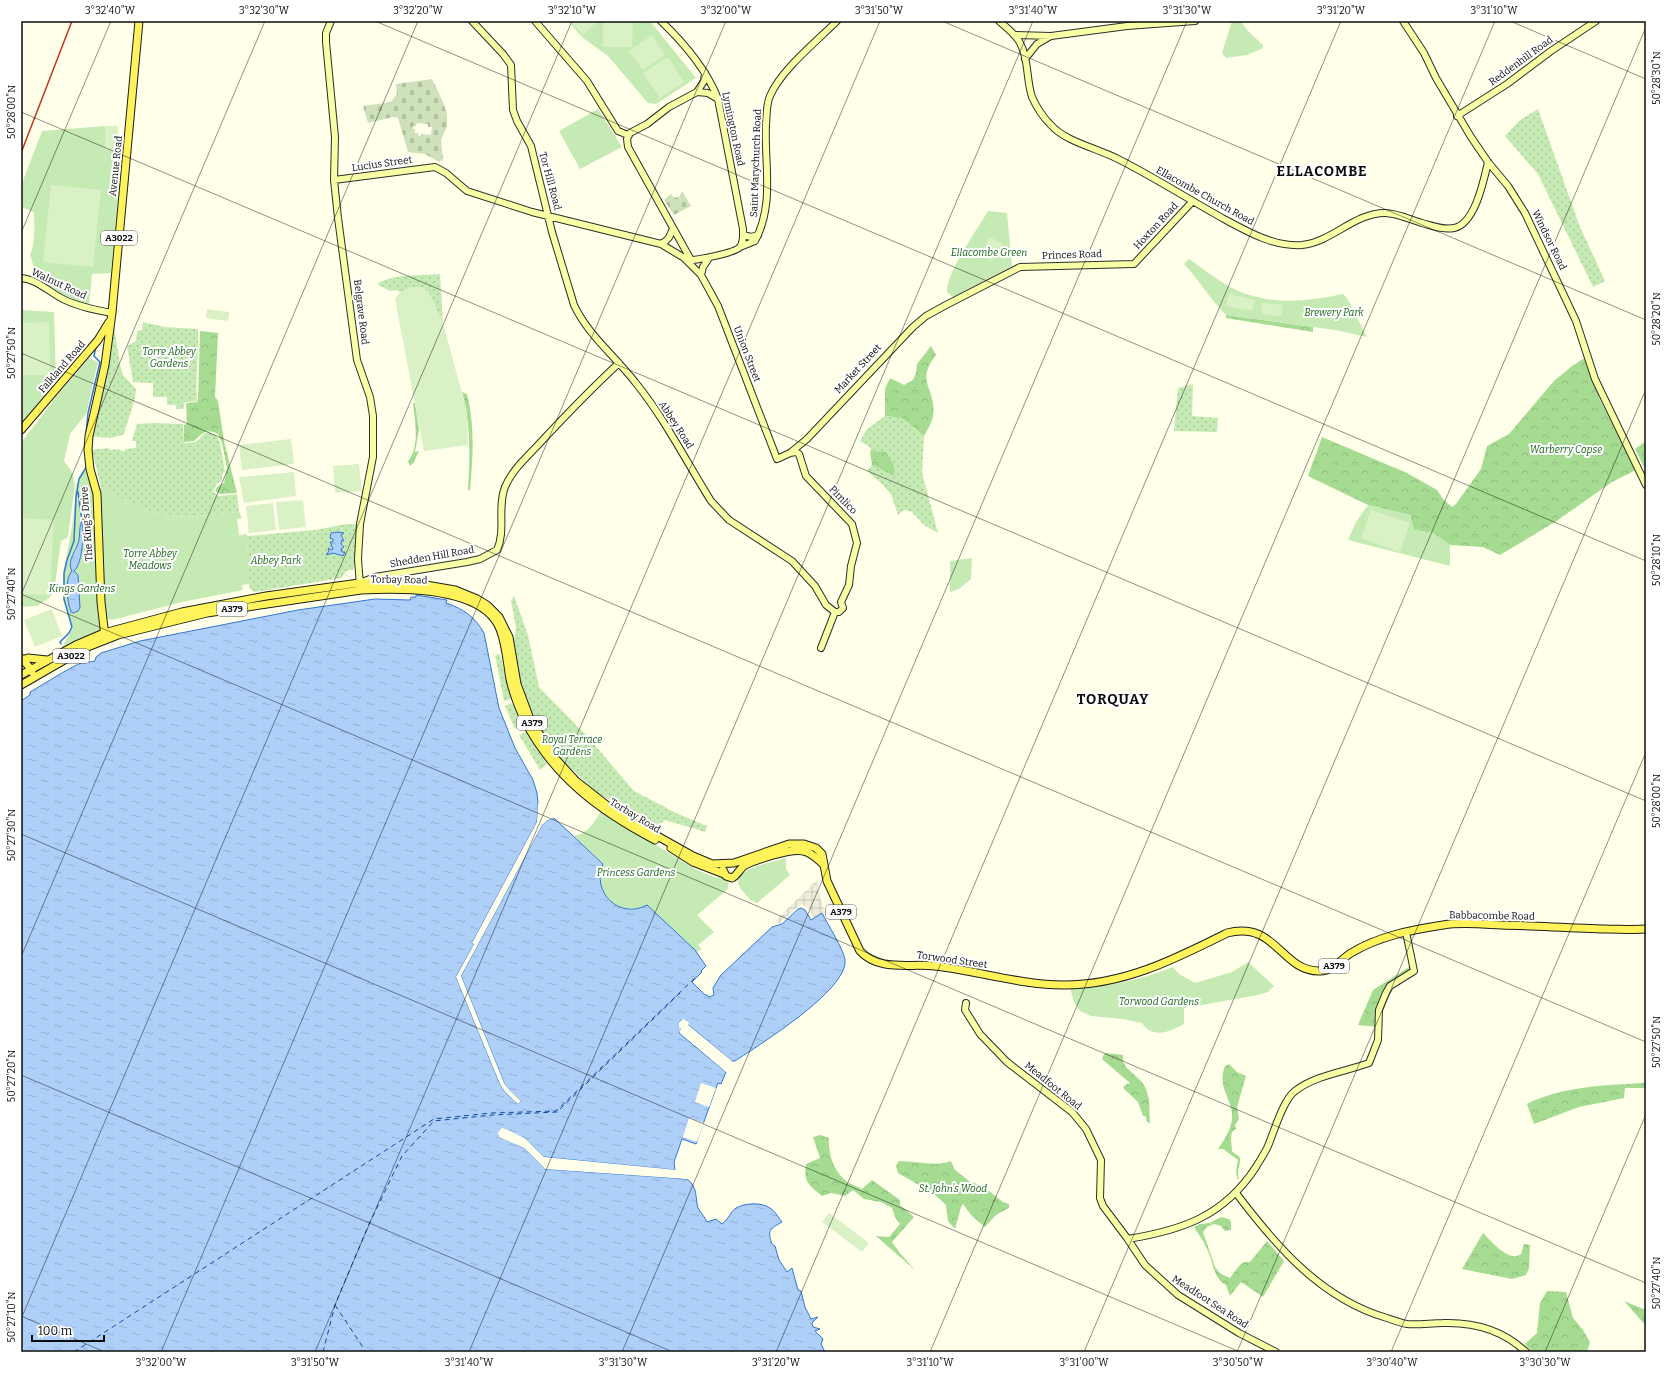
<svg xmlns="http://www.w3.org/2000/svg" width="1667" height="1373" font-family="Bitter,serif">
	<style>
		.grass { fill: url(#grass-dots) }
		.forest { fill: url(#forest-crowns) }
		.cemetery { fill: url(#cemetery-stones); fill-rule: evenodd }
		.park { fill: #c6eab3 }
		.pitch { fill: #daf1c5 }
		.plaza { fill: url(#plaza-grid) }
		.water { fill: url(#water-ripples); stroke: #3176d2 }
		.pier { fill: #ffffea }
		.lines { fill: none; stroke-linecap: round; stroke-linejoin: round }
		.stream { stroke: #3176d2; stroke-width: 1.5 }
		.ferry { stroke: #1149a1; stroke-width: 1; stroke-dasharray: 5 4; stroke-linecap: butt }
		.secondary-casing { stroke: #2e2e2e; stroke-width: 8 }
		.primary-casing { stroke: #1d1d1d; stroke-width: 9 }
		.secondary { stroke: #f9ffa5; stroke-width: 6 }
		.primary { stroke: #fef35b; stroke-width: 7 }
		.rail { stroke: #c0341f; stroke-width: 1.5 }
		.ticks { fill: none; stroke: #0c0c0c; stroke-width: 1; stroke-opacity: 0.45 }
		.labels { text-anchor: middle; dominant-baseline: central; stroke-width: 4; stroke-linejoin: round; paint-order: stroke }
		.shield { fill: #fff; stroke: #555; stroke-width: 1 }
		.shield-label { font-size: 9px; font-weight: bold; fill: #0c0c0c }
		.street-label { font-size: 10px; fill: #0c0c0c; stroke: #fff }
		.park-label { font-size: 10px; font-style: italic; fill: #1c651a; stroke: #fff }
		.district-label { font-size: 14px; font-weight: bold; letter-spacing: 1px; fill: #0c0c0c; stroke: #fff }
		.neatline { fill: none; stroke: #0c0c0c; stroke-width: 1.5 }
		.ticks-label { font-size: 10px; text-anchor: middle; fill: #0c0c0c }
	</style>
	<defs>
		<pattern id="grass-dots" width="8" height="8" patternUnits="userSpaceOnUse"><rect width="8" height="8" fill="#c6eab3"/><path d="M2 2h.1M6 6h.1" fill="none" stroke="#a9c899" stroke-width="1.8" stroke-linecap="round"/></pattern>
		<pattern id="forest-crowns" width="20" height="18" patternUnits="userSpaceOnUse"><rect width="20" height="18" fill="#a6dc92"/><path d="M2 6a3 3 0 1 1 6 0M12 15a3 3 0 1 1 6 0" fill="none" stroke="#8ebc7d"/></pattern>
		<pattern id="cemetery-stones" width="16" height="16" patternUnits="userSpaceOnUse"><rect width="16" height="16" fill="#cee1bb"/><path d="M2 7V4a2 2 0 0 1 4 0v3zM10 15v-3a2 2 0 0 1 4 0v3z" fill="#b0c0a0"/></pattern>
		<pattern id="plaza-grid" width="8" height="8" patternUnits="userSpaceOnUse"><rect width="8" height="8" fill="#eeecda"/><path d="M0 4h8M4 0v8" fill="none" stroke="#cbc9ba"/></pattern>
		<pattern id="water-ripples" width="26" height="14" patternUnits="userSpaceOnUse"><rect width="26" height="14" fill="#adcff8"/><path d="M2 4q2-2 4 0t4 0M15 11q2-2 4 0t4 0" fill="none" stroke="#94b1d3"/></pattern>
	</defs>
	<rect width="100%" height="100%" fill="#ffffea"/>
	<path class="grass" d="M1538,109L1580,227L1605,281L1593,287L1538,174L1505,136L1519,121Z
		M440,274L443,323L429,293L413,287L400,292L396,290L390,291L377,284C394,273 420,276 440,274Z
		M112,313L120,365L123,375L136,389L135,398L124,434C112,440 101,437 89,436Z
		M143,322L165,327L198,329C199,354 195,377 197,401L185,402L183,409H176V405H167V397H153V383L133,382L127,346L136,341L137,331L142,330Z
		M1193,384L1192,416L1218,418L1217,432L1174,431L1178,388Z
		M885,416L902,418L924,436L922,473L938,533L924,525L912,512L904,510L898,515L891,494L881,483L867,471L872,465L894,476V466L886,453L870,451L871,448L860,441L867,429Z
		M155,423L183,424L184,443C188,443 194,443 197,441C205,434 204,429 216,435L220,443L225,471L222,475V481L217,483L213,492L219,496L237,494L239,512L187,517L155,513L124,500L101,487L92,450L109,448V450L120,449L121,451H125V449L136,448V441H132L137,424Z
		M347,524H360L358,559L353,570H348L344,573L359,583L344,574L341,578L255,592L250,589L248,575L247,536L315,530Z
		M514,596L528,635L539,687L587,736L634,791L676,813L707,826L705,832C692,827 679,825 665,820L659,825L661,833L594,790L560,758L552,746L530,711L523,692L517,663L514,640L516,628L511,600Z
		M500,654L511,699L504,701L495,655Z
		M512,703L522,726L515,729L505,706Z
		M525,732L547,764L540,770L519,735Z"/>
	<path class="forest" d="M1226,315L1313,327V332L1226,318Z
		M200,331L218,333L215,397L218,401L224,441L237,493L220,494L215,491L217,487L224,483L227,468L222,443L218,434C206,428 203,433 194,441L184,442V425L187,423L186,403L197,402L198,400Z
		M931,346L936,355C914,383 937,388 933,416C932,423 927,430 924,436L902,418L885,416V389L890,378L904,385L913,380L916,373L917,364Z
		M1586,357L1600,400L1636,470L1612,482L1555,522L1500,555L1483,547L1450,545L1433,533L1414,530L1410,515L1368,505L1308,476L1322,437L1407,473L1437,490L1443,499L1452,507L1456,504L1481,469L1487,446L1509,434L1554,381L1572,366Z
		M462,392L467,394C475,426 473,457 470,490H468C470,457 471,424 462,392Z
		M413,403H415L419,430L415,452L419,451L414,462L410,466L408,461C420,448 415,420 413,403Z
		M1646,441V471L1635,449Z
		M870,451L886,452L894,466V476L872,465Z
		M1412,965L1414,971L1390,986L1379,1010V1027L1358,1025L1373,990Z
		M1106,1053L1123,1055V1062L1127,1068L1142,1082L1146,1089L1149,1099L1150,1124L1146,1120L1147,1119L1145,1116H1143L1138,1102L1123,1088L1125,1085L1130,1083L1102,1059L1104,1054Z
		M1229,1064L1237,1072L1246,1076L1237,1107L1239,1119L1235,1125L1236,1129L1232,1132C1230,1140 1232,1145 1232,1151C1234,1154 1239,1155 1240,1158C1241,1165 1236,1171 1239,1179L1238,1180L1236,1172L1238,1160L1223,1149H1218C1224,1141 1230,1130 1232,1120C1234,1099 1216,1089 1225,1066Z
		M1646,1083V1088H1625L1624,1098L1579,1107L1534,1124L1527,1104C1562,1086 1608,1085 1646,1083Z
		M820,1135L829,1138C828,1153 833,1170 845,1180C849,1184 857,1186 862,1189L872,1180L900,1200V1205L914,1217L892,1242L899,1252L915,1270L876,1236L889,1237L900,1224L895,1217L892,1208L881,1202L864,1199L853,1190L845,1196L831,1193L822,1196C809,1185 803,1182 806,1164L820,1158L813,1137Z
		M899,1161C916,1161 936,1167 951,1161L954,1169L969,1181L984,1187L1003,1202L1009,1204V1208L996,1215L985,1227L972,1216L963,1204L961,1207L955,1229L948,1221L946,1205L933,1193L898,1173L896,1166Z
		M1221,1217L1229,1219L1231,1222V1230L1225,1231L1221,1226L1214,1224L1207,1227L1203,1232L1215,1267L1221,1274L1230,1278C1236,1271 1240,1260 1250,1262L1267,1241L1284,1261L1263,1297L1241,1282L1230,1296L1226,1285C1213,1279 1213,1260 1207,1249C1204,1241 1198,1234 1194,1227L1200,1224L1210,1223Z
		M1483,1233C1491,1241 1509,1263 1521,1254L1524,1244L1530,1245L1529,1268L1526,1275L1512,1279L1462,1269Z
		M1547,1291L1566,1292L1573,1318L1583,1330L1590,1342L1587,1352H1532L1525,1344L1537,1333L1540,1303Z
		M1624,1301L1646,1310V1326Z"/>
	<path class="cemetery" d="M432,79L444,104L447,115V126L441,140L443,159L439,162L425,154L408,152L398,118L393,117L368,123L363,106L391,102L397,94L396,84ZM417,123L428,124V127H432L431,135L421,134V136L418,135V133H415V129H413V126H416Z
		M682,191L691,206L674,215L664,200L671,194L674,198L679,197Z"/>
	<path class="park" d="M568,21H650L696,78L656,104L648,103L608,56L582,37Z
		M1232,21H1240L1250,33L1263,45V48L1247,55L1226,58L1222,53Z
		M598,109L622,147L580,169L559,131Z
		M105,126V150H122L111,273L92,274L89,305C72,299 43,287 35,270C33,265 32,260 30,255C36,241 34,226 34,212L21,207V186L42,131Z
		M988,211L1007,213L1012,266L953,297L947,292C945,275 978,228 988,211Z
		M1189,259C1202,268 1216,279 1230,287C1267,306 1304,302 1343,294L1347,298L1367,337L1335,330L1226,315C1210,299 1199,280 1184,264Z
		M21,310L54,312L56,381L24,421L21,418Z
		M89,358L98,362L86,414L70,434L64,461L72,472L75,484L68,537L61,541L54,592L50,597L37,606L21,607V443L57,396Z
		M90,468L95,486L104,633L57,656L73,628L63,599L64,572L73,520L76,485L81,475Z
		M101,487L124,500L155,513L187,517L239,512L242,518L237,519L239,535L247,534L249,584L242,585L243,590L182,602L112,620L105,618L99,491Z
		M1368,505L1410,515L1414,530L1433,533L1450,545V566L1348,540L1356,522Z
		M972,558L971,579L959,589L950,592V561Z
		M601,811L695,869L716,878L726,876L729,878L728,889L697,915L714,932L698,945L702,949L697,952L695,950L647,905C619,919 591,892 603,863L574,836C588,833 594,823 601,811Z
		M786,858V869L790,875L757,903C750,901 745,894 741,889C726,869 775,862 786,858Z
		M1248,962L1274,986L1268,992L1258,995L1202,1005L1187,1006L1184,1009V1024C1170,1032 1152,1039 1142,1023L1122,1019L1091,1016L1080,1011L1074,1002L1070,988C1107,987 1138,981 1173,967L1179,974L1195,983L1232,972Z"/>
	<path class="pitch" d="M570,21H598L583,35Z
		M603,21H633L632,47H603Z
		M652,35L665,55L643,70L629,51Z
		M668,57L684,82L660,98L643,73Z
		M105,126H118V150H105Z
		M51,185L101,190L93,267L43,262Z
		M990,237L1003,244L992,261L980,254Z
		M413,287H423L429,293L443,323L467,412L468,445L424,451L395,299L400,292Z
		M1229,294L1255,300L1252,311L1226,306Z
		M1262,303L1283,305L1281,316L1261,314Z
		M207,309L229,312L228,321L206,318Z
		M49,322L50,375H23V323Z
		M291,439L294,464L242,470L239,445Z
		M359,464L362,491L335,493L333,466Z
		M294,472L296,496L244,503L239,477Z
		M303,500L306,527L279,530L276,502Z
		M273,503L276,530L249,533L246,506Z
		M1371,510L1410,523L1400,552L1361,538Z
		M21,518L54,520L50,595L21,594Z
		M52,609L62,636L35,647L24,620Z
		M829,1213L869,1243L862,1252L822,1222Z"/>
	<path class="plaza" d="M817,880L820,898L825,912L814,918L809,908L801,904L779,924L776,920Z"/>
	<path class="water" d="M82,521C84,533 83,563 74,571L78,575L80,608L78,611L73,613L71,612C67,601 64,580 72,571C66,561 77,550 79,540C80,533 79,527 82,521Z
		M337,532L344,533L341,535L344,541L342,540L341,544L344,547L341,549L342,552H345L343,556L333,553L326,555L329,551L328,548L332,550L333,549L330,542H333V539L330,538L331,533Z
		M416,595L447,600L446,603C464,609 475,617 484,633L499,708L515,748L533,780L537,793L538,803L537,822L472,943L474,944L456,977L500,1084L505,1092L518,1104L521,1101L510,1092L504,1083L461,976L542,825L548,820L554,818L603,864C591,892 619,920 647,905L695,950L706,966L701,971L702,972L692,982L704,994L710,997L714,995L713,988L721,975L772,927L782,924L798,909L801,908L805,910L811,920L822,913C827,923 844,950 845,960C848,990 759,1045 735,1061H732L687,1024L688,1021L681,1020L679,1022L681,1029L679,1033L726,1072L721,1084L718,1083L716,1088L696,1144L682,1139L674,1162L675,1170L544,1157L525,1138L500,1129L499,1136L524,1148L545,1169L687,1179C698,1187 695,1197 698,1208C700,1212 705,1217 707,1222L716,1219L722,1224C729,1219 730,1212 736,1208C745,1203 761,1202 770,1208C775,1211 778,1217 782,1222C770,1229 767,1230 772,1244L775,1246L779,1260L787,1272L792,1268L798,1290L801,1291L805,1307L811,1319L818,1317L812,1323L813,1327L820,1329L815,1331L823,1339L821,1344L825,1352H21V701L30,695V692C41,686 76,663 85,662C89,662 91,662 95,661L96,657L101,653L140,641L298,610L375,599L410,600L411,597H416Z"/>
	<path class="pier" d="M538,803L540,805L539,822L475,942L476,945L462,971L540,824L552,816L554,818L548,820L542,825L461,976L504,1083L510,1091L521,1101L518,1104L505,1092L500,1084L456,977L474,944L472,943L537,822Z
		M683,1019L688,1021L689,1023L688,1025L732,1061L731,1063L686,1026V1022L683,1021L680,1023L683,1029L681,1032L727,1070L726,1072L679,1032L681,1029L679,1027V1022Z
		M701,1083L716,1088L709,1107L695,1102Z
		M689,1118L704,1123L697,1142L683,1137Z
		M503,1128L525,1138L544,1157L677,1170L675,1172L646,1170L543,1159L524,1139L502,1131L501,1135L525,1147L546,1167L687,1177V1179L545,1169L524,1148L499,1137L498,1133L500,1129Z"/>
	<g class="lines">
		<path class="stream" d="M86,434L88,413L100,362L94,356L96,346
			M78,492L82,521
			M61,644L60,642L69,633L72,627L64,599V573L67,560L74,541L76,497L79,479L87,466"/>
		<path class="ferry" d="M335,1305L366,1352
			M74,1352L434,1119L491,1113L556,1111L695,978
			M323,1352L335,1305L369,1224L402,1156L434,1121L492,1115L557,1112L681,992"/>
		<defs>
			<path id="secondary" d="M331,21L326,33V42L335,137L334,180L338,218L357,360L370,397L373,416V457L360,524L358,559L360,586
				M472,21L503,54L511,65L513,110L517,121L531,146L552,232L574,305C588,335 615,356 635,382C665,419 686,461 711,501L729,520L792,561L815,586L826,605L835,612H839L843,608L841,602L849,585L851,566L857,543L852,524L806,476L799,454L796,452L790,453
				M535,21L587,81L618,131L628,135
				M661,21C684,43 706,68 718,99L743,229C743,235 744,242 740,247C735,253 701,259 693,260H691L628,147L627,139L630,133L647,124L669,107L697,92L704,81L705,73
				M999,21C1006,27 1014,33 1019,41C1029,58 1026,79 1032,97C1036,106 1043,117 1050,124C1065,142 1097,148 1118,159C1154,177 1188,199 1224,219C1248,232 1274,247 1302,245C1332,242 1354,213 1385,213C1397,213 1411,220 1422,223C1433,226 1443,230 1454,228C1475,224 1484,180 1488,162
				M1403,21L1424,53L1436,78L1471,137L1488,162L1508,186L1525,213L1576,321L1595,379L1646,485
				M1015,35L1051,36L1127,26L1195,21
				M1025,59L1037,44L1049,37
				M697,92L708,93L718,99
				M1457,116L1507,84L1551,51L1596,21
				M334,180L435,167L446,173L467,191L532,212L661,244L686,259L691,260
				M743,235L751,237L758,235
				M661,244C669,240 670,236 673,228
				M740,247L755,241C775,203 764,164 766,124C767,115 766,105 770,96C781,70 816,42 837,21
				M709,258L703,267L701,275L718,306L777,459L790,453L807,439L913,327L926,316L946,305L1020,267L1134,264L1192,202
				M685,259L701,275
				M21,278C37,279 50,293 65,300C80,307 96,310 112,313
				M359,583L375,577L467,562L480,559L497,550C506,531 497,507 505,487C512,470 527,457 539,444C565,416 591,389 619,363
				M821,648L835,612
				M966,1003L965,1010L980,1034L1007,1062L1072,1112L1086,1129L1101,1160L1100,1198L1103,1206L1127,1238L1145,1265L1178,1295L1239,1333L1276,1352
				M1236,1193C1276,1246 1321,1299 1387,1318C1393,1320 1400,1323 1407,1324C1419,1325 1431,1323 1443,1323C1475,1322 1503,1330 1526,1352
				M1128,1239C1183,1230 1224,1216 1256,1167C1260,1160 1265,1153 1268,1146C1274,1132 1283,1100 1295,1091C1316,1075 1344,1072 1369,1063L1378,1040L1379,1010L1386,993L1390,986L1414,971L1406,932"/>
			<path id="primary" d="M21,430L98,340L109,322
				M105,637L101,602L97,494L90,469L88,450L89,436L105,365L112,313L139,21
				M21,658L31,669L32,672
				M21,660L28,658L47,660
				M21,675L76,645L104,633L182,612L266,596L359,583L426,585L455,590L477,599L487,605L499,617L509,637L517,684L530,719L553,756L576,781L618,814L693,856L712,864L734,863L789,844H804L816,848L822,854L827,881L860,951C879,972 910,963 935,966C978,971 1021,985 1064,985C1124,985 1175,959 1227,933C1276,920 1281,972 1320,971C1334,971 1341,959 1351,953C1379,936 1411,930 1443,925C1462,922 1481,924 1501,925C1536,926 1571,928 1607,929C1620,929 1633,930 1646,929
				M21,685L85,648L118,635L207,613L361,590C399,588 483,586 500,629C506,644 507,662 510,679C513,693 519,708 525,721C554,777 600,811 655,840
				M671,848L693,862L724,874
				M723,870L726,876L732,878C738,875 739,869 745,865C756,860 791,848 803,851C811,852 817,859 823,864"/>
		</defs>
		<use href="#secondary" class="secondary-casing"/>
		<use href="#primary" class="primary-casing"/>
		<use href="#secondary" class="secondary"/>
		<use href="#primary" class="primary"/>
		<path class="rail" d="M21,153L72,21"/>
	</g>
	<path class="ticks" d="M375,21L1646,561M942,21L1646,320M1510,21L1646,79M21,112L1646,801M21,233L111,21M21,353L1646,1042M21,594L1646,1283M21,595L265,21M21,834L1240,1352M21,957L418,21M21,1075L673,1352M21,1316L105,1352M21,1319L572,21M161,1352L726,21M315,1352L880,21M469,1352L1033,21M622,1352L1187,21M776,1352L1341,21M930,1352L1495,21M1084,1352L1646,27M1237,1352L1646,389M1391,1352L1646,752M1545,1352L1646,1114"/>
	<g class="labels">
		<g class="shield">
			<rect x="101" y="231" width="36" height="14" rx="3"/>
			<rect x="217" y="602" width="30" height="14" rx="3"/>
			<rect x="53" y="649" width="36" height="14" rx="3"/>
			<rect x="517" y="716" width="30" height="14" rx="3"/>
			<rect x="826" y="905" width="30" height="14" rx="3"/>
			<rect x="1319" y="959" width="30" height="14" rx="3"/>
		</g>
		<g class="shield-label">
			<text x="119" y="238">A3022</text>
			<text x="232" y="609">A379</text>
			<text x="71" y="656">A3022</text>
			<text x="532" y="723">A379</text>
			<text x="841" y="912">A379</text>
			<text x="1334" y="966">A379</text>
		</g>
		<g class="street-label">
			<text transform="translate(1521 61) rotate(-36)">Reddenhill Road</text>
			<text transform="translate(733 129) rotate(78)">Lymington Road</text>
			<text transform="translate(756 163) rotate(-88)">Saint Marychurch Road</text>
			<text transform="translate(382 164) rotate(-8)">Lucius Street</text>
			<text transform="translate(116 166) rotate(-84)">Avenue Road</text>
			<text transform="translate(550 181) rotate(75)">Tor Hill Road</text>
			<text transform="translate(1205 196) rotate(29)">Ellacombe Church Road</text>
			<text transform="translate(1156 226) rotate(-47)">Hoxton Road</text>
			<text transform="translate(1549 240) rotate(64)">Windsor Road</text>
			<text transform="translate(1072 255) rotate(-2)">Princes Road</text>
			<text transform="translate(59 284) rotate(25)">Walnut Road</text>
			<text transform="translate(361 312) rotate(83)">Belgrave Road</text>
			<text transform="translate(747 354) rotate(69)">Union Street</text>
			<text transform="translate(62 367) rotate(-49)">Falkland Road</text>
			<text transform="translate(858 369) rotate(-47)">Market Street</text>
			<text transform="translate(676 425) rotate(57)">Abbey Road</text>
			<text transform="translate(843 500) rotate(46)">Pimlico</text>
			<text transform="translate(87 524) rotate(-94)">The King's Drive</text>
			<text transform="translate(432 557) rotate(-10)">Shedden Hill Road</text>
			<text transform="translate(399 580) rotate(1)">Torbay Road</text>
			<text transform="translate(635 816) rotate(31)">Torbay Road</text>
			<text transform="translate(1492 916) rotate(1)">Babbacombe Road</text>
			<text transform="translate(952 960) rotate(8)">Torwood Street</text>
			<text transform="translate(1053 1086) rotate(39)">Meadfoot Road</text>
			<text transform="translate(1210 1302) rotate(33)">Meadfoot Sea Road</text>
		</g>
		<g class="park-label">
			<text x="989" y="253">Ellacombe Green</text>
			<text x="1334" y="313">Brewery Park</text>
			<text x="169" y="352">Torre Abbey<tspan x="169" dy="12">Gardens</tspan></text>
			<text x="1566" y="450">Warberry Copse</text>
			<text x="150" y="554">Torre Abbey<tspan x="150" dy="12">Meadows</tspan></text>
			<text x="276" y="561">Abbey Park</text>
			<text x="82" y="589">Kings Gardens</text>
			<text x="572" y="740">Royal Terrace<tspan x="572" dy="12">Gardens</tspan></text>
			<text x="636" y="873">Princess Gardens</text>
			<text x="1159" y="1002">Torwood Gardens</text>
			<text x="953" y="1189">St. John's Wood</text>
		</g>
		<g class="district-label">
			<text x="1322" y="171">ELLACOMBE</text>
			<text x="1113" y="699">TORQUAY</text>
		</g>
	</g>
	<rect width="1667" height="1373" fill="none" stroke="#ffffff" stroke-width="44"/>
	<path d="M32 1335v6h72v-6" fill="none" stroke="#0c0c0c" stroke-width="2"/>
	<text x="38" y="1335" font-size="12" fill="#0c0c0c" stroke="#ffffff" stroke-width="3" paint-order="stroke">100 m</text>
	<rect x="22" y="22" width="1623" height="1329" class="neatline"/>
	<g class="ticks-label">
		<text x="110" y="14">3°32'40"W</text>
		<text x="264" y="14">3°32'30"W</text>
		<text x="418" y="14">3°32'20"W</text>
		<text x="572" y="14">3°32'10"W</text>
		<text x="726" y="14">3°32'00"W</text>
		<text x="879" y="14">3°31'50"W</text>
		<text x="1033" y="14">3°31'40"W</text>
		<text x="1187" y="14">3°31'30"W</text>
		<text x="1341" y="14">3°31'20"W</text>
		<text x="1494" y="14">3°31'10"W</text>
		<text transform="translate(1656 78) rotate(-90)" y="4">50°28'30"N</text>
		<text transform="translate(11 112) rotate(-90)" y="4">50°28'00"N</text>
		<text transform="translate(1656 319) rotate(-90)" y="4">50°28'20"N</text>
		<text transform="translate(11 353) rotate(-90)" y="4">50°27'50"N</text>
		<text transform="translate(1656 560) rotate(-90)" y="4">50°28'10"N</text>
		<text transform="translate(11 594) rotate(-90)" y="4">50°27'40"N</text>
		<text transform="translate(1656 801) rotate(-90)" y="4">50°28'00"N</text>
		<text transform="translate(11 835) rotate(-90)" y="4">50°27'30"N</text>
		<text transform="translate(1656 1042) rotate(-90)" y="4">50°27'50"N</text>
		<text transform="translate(11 1076) rotate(-90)" y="4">50°27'20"N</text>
		<text transform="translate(1656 1283) rotate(-90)" y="4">50°27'40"N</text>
		<text transform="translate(11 1317) rotate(-90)" y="4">50°27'10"N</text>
		<text x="161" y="1366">3°32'00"W</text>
		<text x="315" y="1366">3°31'50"W</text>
		<text x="469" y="1366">3°31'40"W</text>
		<text x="623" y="1366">3°31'30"W</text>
		<text x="776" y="1366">3°31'20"W</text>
		<text x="930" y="1366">3°31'10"W</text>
		<text x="1084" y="1366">3°31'00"W</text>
		<text x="1238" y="1366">3°30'50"W</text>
		<text x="1392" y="1366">3°30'40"W</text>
		<text x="1545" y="1366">3°30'30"W</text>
	</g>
</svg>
